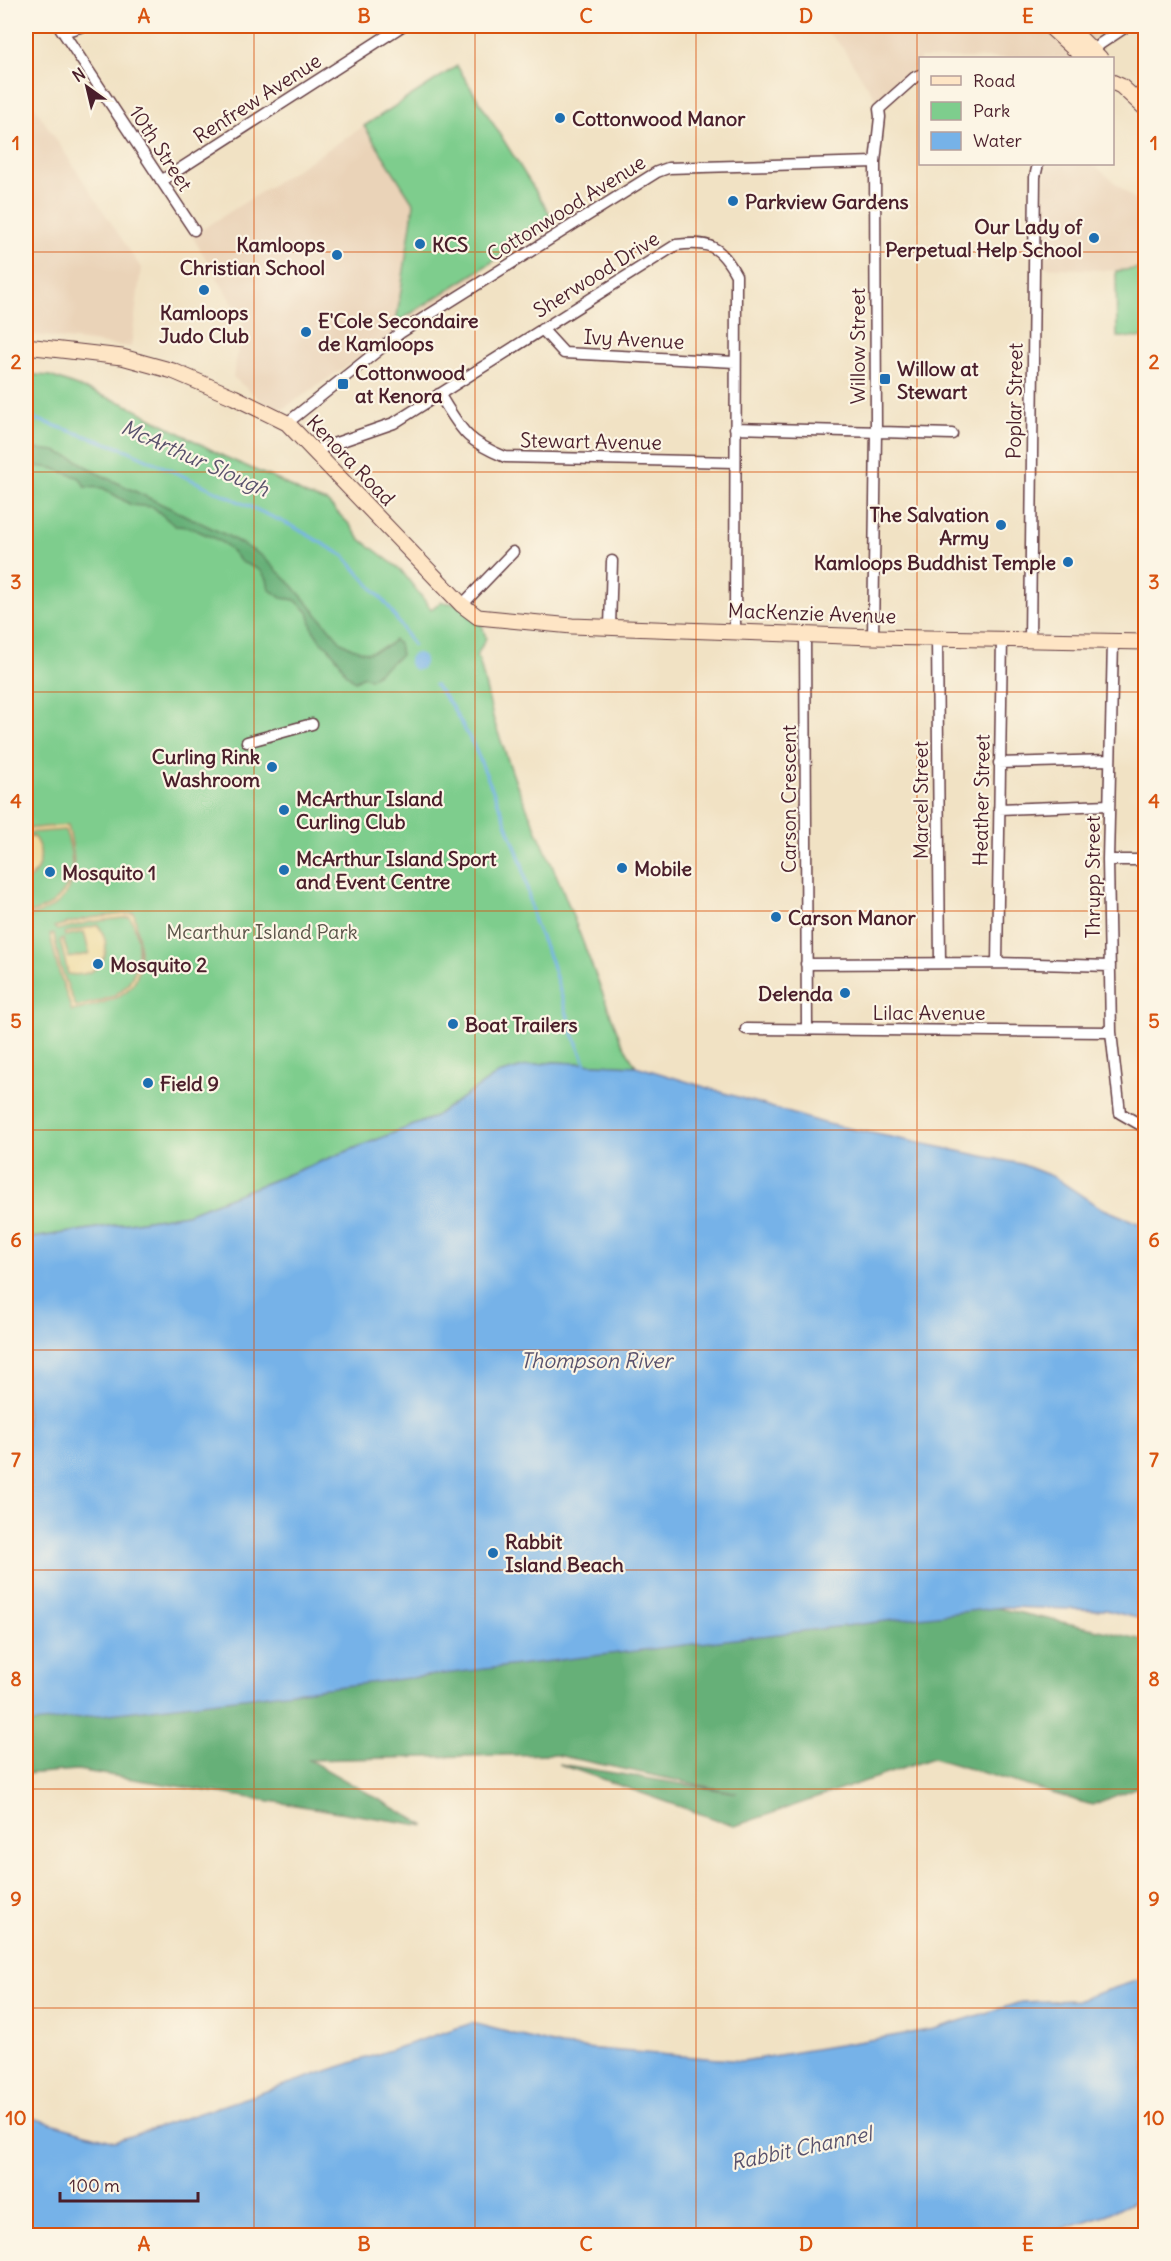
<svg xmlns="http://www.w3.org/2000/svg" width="1171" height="2261" font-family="Delius,sans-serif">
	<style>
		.built { fill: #ead3b8 }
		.green { fill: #7ecd8d; stroke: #64765c; stroke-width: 1.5 }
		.forest { fill: #66b078; stroke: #586852; stroke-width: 1.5 }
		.sand { fill: #eeda9e; stroke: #9c7c64; stroke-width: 1.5 }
		.water { fill: #76b2e8; stroke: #60688a; stroke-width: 1.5 }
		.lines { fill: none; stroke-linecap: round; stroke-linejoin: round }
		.stream { stroke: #76b2e8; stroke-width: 3 }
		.river { stroke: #76b2e8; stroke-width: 16 }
		.street-casing { stroke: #633c42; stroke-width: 13 }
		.secondary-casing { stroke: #633c42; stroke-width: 17 }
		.street { stroke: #fff; stroke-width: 10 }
		.secondary { stroke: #fee5c5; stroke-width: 15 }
		.grid { fill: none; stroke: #d8530f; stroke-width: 1.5; stroke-opacity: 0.55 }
		.poi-dot { fill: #1f6fb2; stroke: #fcf5e5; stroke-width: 2 }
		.labels { text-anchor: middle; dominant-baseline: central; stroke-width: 4.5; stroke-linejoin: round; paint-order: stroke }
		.street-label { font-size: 20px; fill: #4a1f2b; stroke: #fcf5e5 }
		.poi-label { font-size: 20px; font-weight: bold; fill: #4a1f2b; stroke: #fcf5e5; text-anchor: start }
		.park-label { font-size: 20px; fill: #5a5348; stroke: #fcf5e5 }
		.water-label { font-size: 21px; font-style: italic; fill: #59526d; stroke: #fcf5e5 }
		.neatline { fill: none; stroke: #d8530f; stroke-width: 2 }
		.grid-label { font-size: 20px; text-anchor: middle; font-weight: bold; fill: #d8530f }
	</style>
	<rect width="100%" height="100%" fill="#fcf5e5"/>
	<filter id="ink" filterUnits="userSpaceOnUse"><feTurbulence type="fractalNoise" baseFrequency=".0167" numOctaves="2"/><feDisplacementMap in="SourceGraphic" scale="12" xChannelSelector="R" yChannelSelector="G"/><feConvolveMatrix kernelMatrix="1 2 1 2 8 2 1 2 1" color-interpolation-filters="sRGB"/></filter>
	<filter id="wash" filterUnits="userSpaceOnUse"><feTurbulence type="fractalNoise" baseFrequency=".008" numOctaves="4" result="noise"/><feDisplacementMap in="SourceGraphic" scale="24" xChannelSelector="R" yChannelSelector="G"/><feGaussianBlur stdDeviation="1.35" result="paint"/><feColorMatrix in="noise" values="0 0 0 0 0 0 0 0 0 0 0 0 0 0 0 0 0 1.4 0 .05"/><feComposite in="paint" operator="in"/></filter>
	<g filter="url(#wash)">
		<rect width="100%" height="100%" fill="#f1e2c4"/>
		<path class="built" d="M820,26H1111L1097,34L1087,46L1080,58H920V64L877,101L840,44Z
			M26,94L141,268L131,347L26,334Z
			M380,116L483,274L283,409L264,403L233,377L243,321L192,236Z
			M1048,164H1093L1145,208V338L1117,337L1116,271L1041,267L1044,177Z"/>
		<path class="green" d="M457,66L555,222L396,323L414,204L364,126Z
			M1145,268V338L1117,337L1116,271Z
			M26,374L50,376L125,404L223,456L280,481L306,495L327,502L350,525L359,538L401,570L431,609L441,602L476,606L486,638L476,657L479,659L494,721L516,783L562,888L621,1041L636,1066L554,1062L527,1066L498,1074L432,1118L187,1214L26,1239Z"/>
		<path class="forest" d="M26,448L55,451L75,459L99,474L228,536L261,555L293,586L341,642L352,648L368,653L387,646L394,640L399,644L401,655L370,679L364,676L355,681L345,673L340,662L328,647L321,642L313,630L308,612L295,600L281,598L269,589L267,579L260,570L241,562L226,545L214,538L189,527L175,526L153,507L131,505L103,488L85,487L80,478L52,468L26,465Z
			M831,1572L1145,1640V1784L1092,1805L933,1758L735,1826L559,1764L737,1793L552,1754L309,1760L426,1826L77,1770L26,1774V1708Z"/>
		<path class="sand" d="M68,825C78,870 80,905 26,917V914C71,905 80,869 65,830L26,833V829Z
			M33,836C45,851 42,871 26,881V837Z
			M134,913C148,981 141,996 72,1011L58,969L50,934H54L60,966L74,1003L77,1007C89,1003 102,1002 113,996C141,981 144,942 130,917L90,922L57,930L54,927L90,918Z
			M98,925C117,951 99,980 68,974L60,940L63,939L69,958L88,954L89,952L84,932L65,936L64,933Z"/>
		<path class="water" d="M554,1062L636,1066L823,1123L1021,1164L1054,1177L1099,1207L1145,1226V1620L1106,1610L1003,1607L26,1724V1239L187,1214L432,1118L498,1074L527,1066Z
			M1145,1978V2197L1108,2214L1041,2235H26V2116L115,2141L472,2023L560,2046L743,2061L934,2029L1021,2002L1077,2000Z"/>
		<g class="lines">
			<path class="stream" d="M26,416L127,450L294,527L344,556L388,606L413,645
				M435,685L451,705L474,746L502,812L522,864L534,921L551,961L573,1034L587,1067"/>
			<path class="river" d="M417,661V662"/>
		</g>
	</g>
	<g filter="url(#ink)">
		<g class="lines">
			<defs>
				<path id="street" d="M59,26L194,230
					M63,32L83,26
					M1093,52L1100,44L1127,26
					M161,181L402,26
					M542,329L564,353L735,362
					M439,394C462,430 464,440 505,457L735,462
					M287,423L400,333L657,172L668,168L875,162
					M735,428L952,434
					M313,451L394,423L676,245C709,241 720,245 736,275L735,632
					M462,605L513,552
					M610,627L612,561
					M805,634L807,1029
					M873,637L876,432L875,162L880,117L879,109L915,77L920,75
					M937,638L940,963
					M1030,640L1035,177L1038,164
					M1113,641L1108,860L1111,1032L1120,1113L1146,1128
					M247,742L312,724
					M999,763L1110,760
					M999,809L1109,805
					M1108,860H1146
					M997,963L1002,638
					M806,964L997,963L1110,966
					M746,1029L1111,1032"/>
				<path id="secondary" d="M1049,26L1084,58
					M1068,26L1100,58
					M1112,82L1121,86L1146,109
					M26,346L122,357L173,371L234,397L287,423L462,605L478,617L572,626L873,637L1146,642"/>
			</defs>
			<use href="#street" class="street-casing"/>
			<use href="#secondary" class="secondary-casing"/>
			<use href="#street" class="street"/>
			<use href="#secondary" class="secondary"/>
		</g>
	</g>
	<path class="grid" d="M254,26V2236M475,26V2236M696,26V2236M917,26V2236M26,252H1146M26,472H1146M26,692H1146M26,911H1146M26,1130H1146M26,1350H1146M26,1570H1146M26,1789H1146M26,2008H1146"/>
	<g class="poi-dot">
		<circle cx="560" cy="118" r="6"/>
		<circle cx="733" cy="201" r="6"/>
		<circle cx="1094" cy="238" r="6"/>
		<circle cx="420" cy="244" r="6"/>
		<circle cx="337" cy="255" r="6"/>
		<circle cx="204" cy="290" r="6"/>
		<circle cx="306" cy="332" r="6"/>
		<rect x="879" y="373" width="12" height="12" rx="3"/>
		<rect x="337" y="378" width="12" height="12" rx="3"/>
		<circle cx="1001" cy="525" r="6"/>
		<circle cx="1068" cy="562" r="6"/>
		<circle cx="272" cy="767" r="6"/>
		<circle cx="284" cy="810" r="6"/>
		<circle cx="622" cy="868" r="6"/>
		<circle cx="284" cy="870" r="6"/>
		<circle cx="50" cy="872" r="6"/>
		<circle cx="776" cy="917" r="6"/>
		<circle cx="98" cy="964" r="6"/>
		<circle cx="845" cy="993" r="6"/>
		<circle cx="453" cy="1024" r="6"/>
		<circle cx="148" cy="1083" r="6"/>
		<circle cx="493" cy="1553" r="6"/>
	</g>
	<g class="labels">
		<g class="street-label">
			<text transform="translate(257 98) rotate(-33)">Renfrew Avenue</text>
			<text transform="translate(161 148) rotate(57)">10th Street</text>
			<text transform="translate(566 208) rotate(-32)">Cottonwood Avenue</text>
			<text transform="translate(596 274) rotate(-32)">Sherwood Drive</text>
			<text transform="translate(634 339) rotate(3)">Ivy Avenue</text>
			<text transform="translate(857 346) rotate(-90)">Willow Street</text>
			<text transform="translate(1014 401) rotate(-89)">Poplar Street</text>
			<text transform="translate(591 441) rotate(1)">Stewart Avenue</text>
			<text transform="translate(351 460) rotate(46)">Kenora Road</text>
			<text transform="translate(812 613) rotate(2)">MacKenzie Avenue</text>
			<text transform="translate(788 799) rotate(-90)">Carson Crescent</text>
			<text transform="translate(920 800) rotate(-90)">Marcel Street</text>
			<text transform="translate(981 800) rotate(-89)">Heather Street</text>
			<text transform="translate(1092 877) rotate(-90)">Thrupp Street</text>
			<text x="929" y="1012">Lilac Avenue</text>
		</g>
		<g class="poi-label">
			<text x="572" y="118">Cottonwood Manor</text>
			<text x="745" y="201">Parkview Gardens</text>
			<text x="1082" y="226" text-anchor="end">Our Lady of<tspan x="1082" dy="23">Perpetual Help School</tspan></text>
			<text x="325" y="244" text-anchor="end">Kamloops<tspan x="325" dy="23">Christian School</tspan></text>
			<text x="432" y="244">KCS</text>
			<text x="204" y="312" text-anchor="middle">Kamloops<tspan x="204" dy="23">Judo Club</tspan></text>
			<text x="318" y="320">E'Cole Secondaire<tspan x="318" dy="23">de Kamloops</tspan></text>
			<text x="897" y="368">Willow at<tspan x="897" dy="23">Stewart</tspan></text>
			<text x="355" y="372">Cottonwood<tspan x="355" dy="23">at Kenora</tspan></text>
			<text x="989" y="514" text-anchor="end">The Salvation<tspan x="989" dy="23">Army</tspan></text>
			<text x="1056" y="562" text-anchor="end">Kamloops Buddhist Temple</text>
			<text x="260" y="756" text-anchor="end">Curling Rink<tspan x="260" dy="23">Washroom</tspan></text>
			<text x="296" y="798">McArthur Island<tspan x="296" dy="23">Curling Club</tspan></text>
			<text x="296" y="858">McArthur Island Sport<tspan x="296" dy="23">and Event Centre</tspan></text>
			<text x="634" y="868">Mobile</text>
			<text x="62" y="872">Mosquito 1</text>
			<text x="788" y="917">Carson Manor</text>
			<text x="110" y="964">Mosquito 2</text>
			<text x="833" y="993" text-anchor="end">Delenda</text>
			<text x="465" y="1024">Boat Trailers</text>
			<text x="160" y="1083">Field 9</text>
			<text x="505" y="1541">Rabbit<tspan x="505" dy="23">Island Beach</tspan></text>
		</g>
		<g class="park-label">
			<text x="262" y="931">Mcarthur Island Park</text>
		</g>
		<g class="water-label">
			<text transform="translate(195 458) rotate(24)">McArthur Slough</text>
			<text x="596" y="1360">Thompson River</text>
			<text transform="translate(801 2148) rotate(-12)">Rabbit Channel</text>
		</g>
	</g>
	<rect width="1171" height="2261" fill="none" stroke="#fcf5e5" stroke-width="66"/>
	<rect x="919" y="57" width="195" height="108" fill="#fcf5e5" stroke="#b59f9b" stroke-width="1.5"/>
	<rect x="931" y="76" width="30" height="9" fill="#fee5c5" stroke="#b59f9b" stroke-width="1.5"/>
	<text x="973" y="87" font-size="18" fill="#4a1f2b">Road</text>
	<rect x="931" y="102" width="30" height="18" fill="#7ecd8d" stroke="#b59f9b" stroke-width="1.5"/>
	<text x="973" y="117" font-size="18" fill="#4a1f2b">Park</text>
	<rect x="931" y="132" width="30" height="18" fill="#76b2e8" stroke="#b59f9b" stroke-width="1.5"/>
	<text x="973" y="147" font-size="18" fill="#4a1f2b">Water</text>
	<g transform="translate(87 87) rotate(326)" stroke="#fcf5e5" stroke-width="4.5" paint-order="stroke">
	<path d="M0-4.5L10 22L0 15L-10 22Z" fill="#4a1f2b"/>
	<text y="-9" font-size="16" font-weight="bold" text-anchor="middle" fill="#4a1f2b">N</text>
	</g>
	<path d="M60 2192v9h138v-9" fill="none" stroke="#4a1f2b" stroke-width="3"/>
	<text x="69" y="2192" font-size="18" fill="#4a1f2b" stroke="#fcf5e5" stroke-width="4.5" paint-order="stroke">100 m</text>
	<rect x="33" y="33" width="1105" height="2195" class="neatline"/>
	<g class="grid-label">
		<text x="144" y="23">A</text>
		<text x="364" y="23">B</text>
		<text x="586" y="23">C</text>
		<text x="806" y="23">D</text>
		<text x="1028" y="23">E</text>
		<text x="16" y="150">1</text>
		<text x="1154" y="150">1</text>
		<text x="16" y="369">2</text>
		<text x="1154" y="369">2</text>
		<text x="16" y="589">3</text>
		<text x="1154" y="589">3</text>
		<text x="16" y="808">4</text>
		<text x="1154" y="808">4</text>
		<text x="16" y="1028">5</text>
		<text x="1154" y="1028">5</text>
		<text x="16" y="1247">6</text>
		<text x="1154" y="1247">6</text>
		<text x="16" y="1467">7</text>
		<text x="1154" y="1467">7</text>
		<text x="16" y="1686">8</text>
		<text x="1154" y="1686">8</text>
		<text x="16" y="1906">9</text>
		<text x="1154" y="1906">9</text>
		<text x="16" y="2125">10</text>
		<text x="1154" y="2125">10</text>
		<text x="144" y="2251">A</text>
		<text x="364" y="2251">B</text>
		<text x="586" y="2251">C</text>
		<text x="806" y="2251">D</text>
		<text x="1028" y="2251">E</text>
	</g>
</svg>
